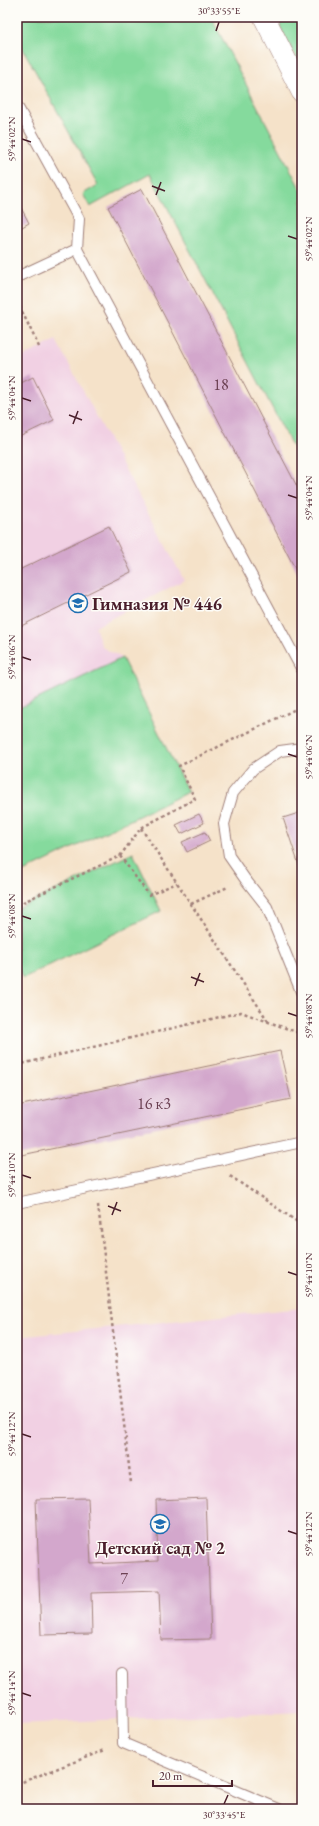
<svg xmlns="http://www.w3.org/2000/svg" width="319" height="1826" font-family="'EB Garamond',serif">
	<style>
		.built { fill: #f1d0e3 }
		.green { fill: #85da9d; stroke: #687c64 }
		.building { fill: #d3a7cc }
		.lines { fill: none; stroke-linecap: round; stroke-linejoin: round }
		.lane-casing { stroke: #a0807a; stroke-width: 12 }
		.street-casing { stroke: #a0807a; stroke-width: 22 }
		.path { stroke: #a0807a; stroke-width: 2.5; stroke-dasharray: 3 3; stroke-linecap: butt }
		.lane { stroke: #fff; stroke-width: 10 }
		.street { stroke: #fff; stroke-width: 21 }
		.ticks { fill: none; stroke: #4a1f2b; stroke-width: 1.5 }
		.labels { text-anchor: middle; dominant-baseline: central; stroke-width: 3; stroke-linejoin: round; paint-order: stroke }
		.number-label { font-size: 16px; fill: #6c4153 }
		.poi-label { font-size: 18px; font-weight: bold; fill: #4a1f2b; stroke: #fdfcf7; text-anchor: start }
		.neatline { fill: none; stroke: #4a1f2b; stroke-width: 1.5 }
		.ticks-label { font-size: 10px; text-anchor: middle; fill: #4a1f2b }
	</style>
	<rect width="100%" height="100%" fill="#fdfcf7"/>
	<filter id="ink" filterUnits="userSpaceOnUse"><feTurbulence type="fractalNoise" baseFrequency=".025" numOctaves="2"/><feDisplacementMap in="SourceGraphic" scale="8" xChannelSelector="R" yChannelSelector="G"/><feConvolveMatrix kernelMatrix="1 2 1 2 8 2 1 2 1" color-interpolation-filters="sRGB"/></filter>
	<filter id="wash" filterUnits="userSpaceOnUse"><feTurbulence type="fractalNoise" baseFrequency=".012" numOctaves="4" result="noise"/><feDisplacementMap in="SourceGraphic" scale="16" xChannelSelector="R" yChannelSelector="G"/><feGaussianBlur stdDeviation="0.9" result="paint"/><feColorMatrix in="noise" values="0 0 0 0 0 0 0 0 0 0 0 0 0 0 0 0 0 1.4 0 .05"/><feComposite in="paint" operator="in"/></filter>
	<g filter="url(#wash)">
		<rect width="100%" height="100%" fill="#f5e2c9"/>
		<path class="built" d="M56,340L184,580L95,627L102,647L122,658L188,792L17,875V360Z
			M302,1308V1711L17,1724V1337Z"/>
		<path class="green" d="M17,17H211L302,192V465L150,174L90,207L83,194L98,185L22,47L17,49Z
			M275,17H296L302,30V69Z
			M122,658L188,792L17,875V709Z
			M133,853L161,911L23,978L17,965V909Z"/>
		<g id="blocks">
			<path class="building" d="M142,189L302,496V582L108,207Z
				M17,200L29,223L17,230Z
				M33,377L54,420L17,438V385Z
				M109,526L131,572L17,628V571Z
				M302,812V874L283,818Z
				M199,814L204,823L181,834L176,825Z
				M205,832L210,841L187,852L182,842Z
				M280,1051L291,1099L17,1156V1106Z
				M88,1498L91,1564L158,1561L156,1500L206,1498L211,1639L161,1640L159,1591L91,1593L92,1634L41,1635L36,1499Z"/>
		</g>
	</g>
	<g filter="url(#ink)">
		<use href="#blocks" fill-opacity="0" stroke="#a0807a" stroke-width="1"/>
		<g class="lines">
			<defs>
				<path id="lane" d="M17,106L79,219L77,249L302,670
					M17,277L77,249
					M302,748L280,751L253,769L233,793L224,824L229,856L245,879L267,907L302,994
					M17,1203L302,1142
					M122,1674L123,1743L279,1809"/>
				<path id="street" d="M264,17L302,92"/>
			</defs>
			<use href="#lane" class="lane-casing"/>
			<use href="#street" class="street-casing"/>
			<path class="path" d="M17,301L40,349
				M141,828L268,1021
				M120,856L149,895L177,883
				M191,904L228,887
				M17,905L120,856L141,828L195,799L179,766L302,706
				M17,1065L241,1012L302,1034
				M230,1176L302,1225
				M98,1205L131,1483
				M17,1784L105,1750"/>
			<use href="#lane" class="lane"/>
			<use href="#street" class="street"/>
		</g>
	</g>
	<path class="ticks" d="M216,31L219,22M22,139L31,142M152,186L165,191M156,195L161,182M288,236L297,239M22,398L31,401M69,415L82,420M73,424L78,411M288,495L297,498M22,657L31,660M288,754L297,757M22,916L31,919M191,977L204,982M195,986L200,973M288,1013L297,1016M22,1175L31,1178M108,1206L121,1211M112,1215L117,1202M288,1272L297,1275M22,1434L31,1437M288,1531L297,1534M22,1693L31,1696M224,1804L228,1795"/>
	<defs>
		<symbol id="school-ring" viewBox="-11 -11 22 22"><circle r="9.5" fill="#fdfcf7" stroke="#1f6fb2" stroke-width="1.5"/><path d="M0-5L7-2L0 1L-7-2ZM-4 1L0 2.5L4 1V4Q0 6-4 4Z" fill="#1f6fb2"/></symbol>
	</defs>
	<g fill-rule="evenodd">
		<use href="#school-ring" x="67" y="592" width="22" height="22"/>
		<use href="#school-ring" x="149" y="1513" width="22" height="22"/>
	</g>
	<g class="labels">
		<g class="number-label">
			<text x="221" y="384">18</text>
			<text x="154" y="1103">16 к3</text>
			<text x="124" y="1578">7</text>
		</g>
		<g class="poi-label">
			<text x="92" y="603">Гимназия № 446</text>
			<text x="160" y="1547" text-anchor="middle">Детский сад № 2</text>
		</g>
	</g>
	<rect width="319" height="1826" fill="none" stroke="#fdfcf7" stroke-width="44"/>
	<path d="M153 1780v6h79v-6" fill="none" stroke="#4a1f2b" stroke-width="2"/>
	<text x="159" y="1780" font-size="12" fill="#4a1f2b" stroke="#fdfcf7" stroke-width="3" paint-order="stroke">20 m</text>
	<rect x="22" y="22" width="275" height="1782" class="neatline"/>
	<g class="ticks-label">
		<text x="219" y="14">30°33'55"E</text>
		<text transform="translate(11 139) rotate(-90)" y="4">59°44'02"N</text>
		<text transform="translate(308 239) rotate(-90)" y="4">59°44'02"N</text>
		<text transform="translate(11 398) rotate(-90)" y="4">59°44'04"N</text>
		<text transform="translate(308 498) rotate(-90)" y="4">59°44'04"N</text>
		<text transform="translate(11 657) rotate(-90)" y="4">59°44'06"N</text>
		<text transform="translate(308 757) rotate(-90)" y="4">59°44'06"N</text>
		<text transform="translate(11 916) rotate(-90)" y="4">59°44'08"N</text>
		<text transform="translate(308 1016) rotate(-90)" y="4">59°44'08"N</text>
		<text transform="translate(11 1175) rotate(-90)" y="4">59°44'10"N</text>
		<text transform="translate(308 1275) rotate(-90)" y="4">59°44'10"N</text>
		<text transform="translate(11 1434) rotate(-90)" y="4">59°44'12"N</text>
		<text transform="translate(308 1534) rotate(-90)" y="4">59°44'12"N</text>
		<text transform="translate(11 1693) rotate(-90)" y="4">59°44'14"N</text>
		<text x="224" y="1818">30°33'45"E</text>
	</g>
</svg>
